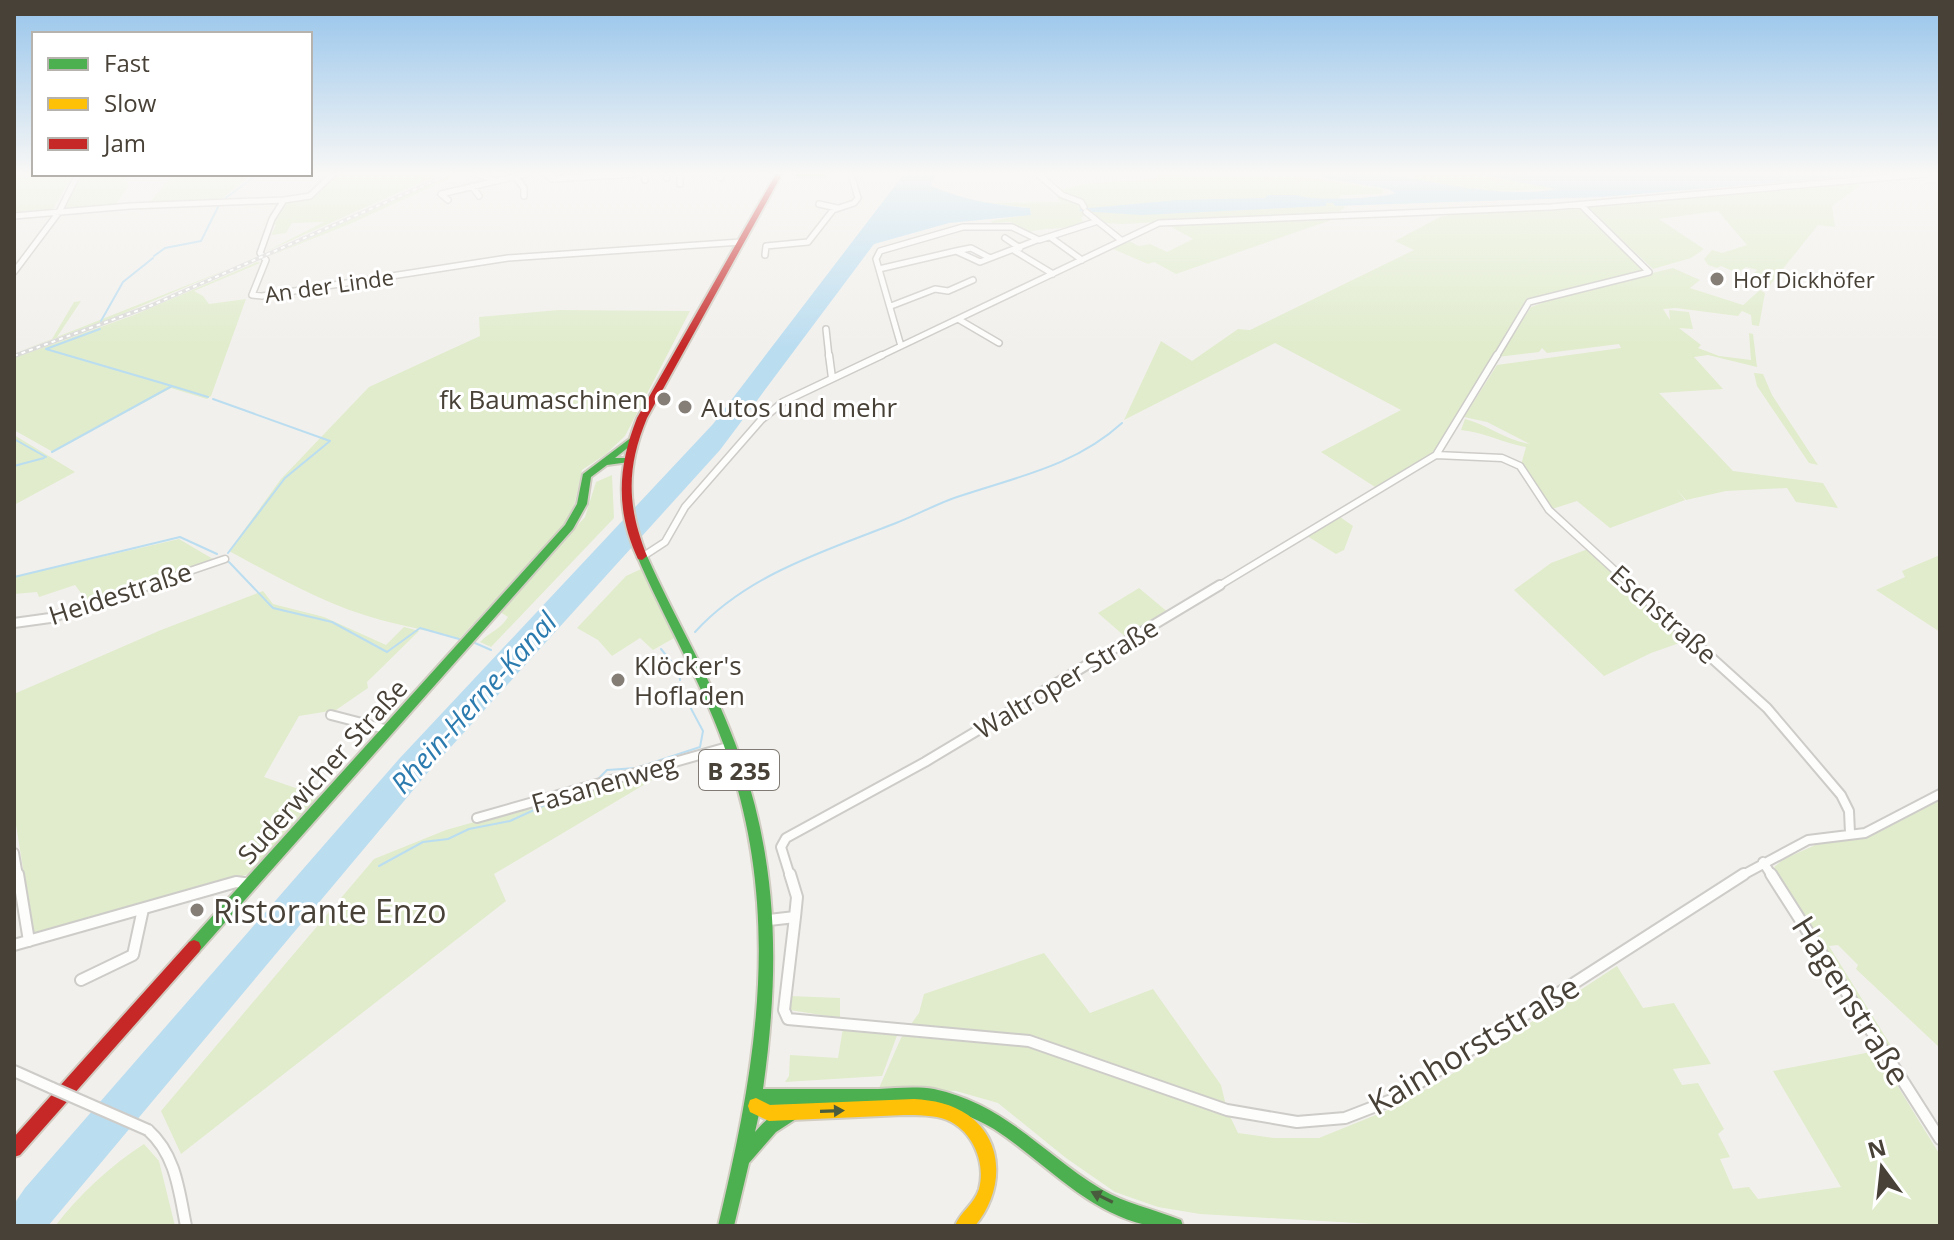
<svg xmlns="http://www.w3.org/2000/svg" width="1954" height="1240" font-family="'Open Sans',sans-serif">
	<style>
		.green { fill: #e0eccc }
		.water { fill: #bbddf0 }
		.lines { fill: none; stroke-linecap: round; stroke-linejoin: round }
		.stream { stroke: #bbddf0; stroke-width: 2 }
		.street-far3-casing { stroke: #ceccc8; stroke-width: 8 }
		.street-far2-casing { stroke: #ceccc8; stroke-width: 9 }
		.street-far1-casing { stroke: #ceccc8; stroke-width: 12 }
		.street-casing { stroke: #ceccc8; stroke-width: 14 }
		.fast-casing { stroke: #d1cdc3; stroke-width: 4 }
		.slow-casing { stroke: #d1cdc3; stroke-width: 4 }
		.jam-casing { stroke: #d1cdc3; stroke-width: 4 }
		.street-far3 { stroke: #fdfdfc; stroke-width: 5 }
		.street-far2 { stroke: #fdfdfc; stroke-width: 6 }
		.street-far1 { stroke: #fdfdfc; stroke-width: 8 }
		.street { stroke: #fdfdfc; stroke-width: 10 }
		.fast { fill: #4caf50; fill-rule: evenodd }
		.slow { fill: #ffc107; fill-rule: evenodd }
		.jam { fill: #c62828; fill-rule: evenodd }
		.rail-casing { stroke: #dadad9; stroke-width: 4 }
		.rail { stroke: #fff; stroke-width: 2; stroke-dasharray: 4; stroke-linecap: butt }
		.street-bridge-casing { stroke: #ceccc8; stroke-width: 14; stroke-linecap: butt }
		.street-bridge { stroke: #fdfdfc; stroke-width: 10 }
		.oneway { fill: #495c3d }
		.poi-dot { fill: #847e76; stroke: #fff; stroke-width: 3 }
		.labels { text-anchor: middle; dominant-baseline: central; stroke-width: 6; stroke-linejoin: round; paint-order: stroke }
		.far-poi-label { font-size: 22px; fill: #484137; stroke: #fff; text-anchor: start }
		.far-street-label { font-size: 22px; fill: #484137; stroke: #fff }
		.shield { fill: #fff; stroke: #7f7a73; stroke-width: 2 }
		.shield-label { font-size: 24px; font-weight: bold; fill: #484137 }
		.poi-label { font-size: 26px; fill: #484137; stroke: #fff; text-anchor: start }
		.street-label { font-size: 26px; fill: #484137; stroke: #fff }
		.water-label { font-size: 28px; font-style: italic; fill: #2c7baf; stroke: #fff }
		.near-poi-label { font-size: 32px; fill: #484137; stroke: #fff; text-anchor: start }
		.near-street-label { font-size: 32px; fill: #484137; stroke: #fff }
	</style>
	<rect width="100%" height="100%" fill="#f2f0ec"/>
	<path class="green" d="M14,174H73L52,211L14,214Z
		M98,174H126L128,187L114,206L63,208L80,178Z
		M174,174H253L220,200L149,203Z
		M335,174H440L263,253L324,222L292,223L286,233L271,235L276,225H272L273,218L286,201L313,197Z
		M453,174H459L352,223L267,257Z
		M1153,174L1293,176L1383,189V194L1342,195L1338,198L1345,208L1338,212L1123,224L1104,223L1088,212L1081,218L1085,224C1064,230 1044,227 1024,233L1011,222L992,223L991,221L1031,214L1030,208L992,203L1061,202L1054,192L1085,184L1157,179Z
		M1379,174L1413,179L1415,174H1477L1558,189L1487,191Z
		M1861,181L1858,187L1832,206L1835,227L1818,225L1766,290L1760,287L1763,282L1750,278L1757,270L1746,267L1737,273L1721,266L1717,268L1708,265L1704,259L1712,250L1722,253L1747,245L1718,211L1659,219L1704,249L1691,258L1653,269L1587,207Z
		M1579,206L1643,269L1640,274L1530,299L1487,365L1441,449L1375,487L1321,452L1401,410L1275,343L1124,420L1161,341L1192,361L1238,329L1250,330L1414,250L1395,241L1440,217L1457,213Z
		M1337,218L1176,274L1154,262L1148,264L1113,249L1127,240L1139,246L1150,244L1167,252L1193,239L1166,224Z
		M257,262L260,263L194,291L203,296L209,304L246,299L211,396L207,399L171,388L53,452L14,430V358L134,315Z
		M233,267L113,318L14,353L52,339L74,302L81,301L57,337Z
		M1673,268L1700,280L1690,288L1743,305L1760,290L1765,293L1759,326L1752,325L1751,315L1742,311L1738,316L1676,308L1663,309L1670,320L1669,310L1689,312L1693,329L1679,328L1701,345L1698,348L1719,356L1751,360L1749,333L1753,334L1757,367L1708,355L1694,357L1723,389L1659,393L1733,471L1823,483L1838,508L1796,502L1787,488L1726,491L1686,500L1676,489L1685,500L1610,528L1577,501L1549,510L1521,465L1526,447C1503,443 1484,432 1461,430L1465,419C1488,425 1507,441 1530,444L1487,422L1464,417L1497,365L1621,348L1619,344L1547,353L1542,348L1539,352L1498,357L1531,307L1547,301L1545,299Z
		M558,310L690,311L625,436L606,454L582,470L574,506L563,526L459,639C433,631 407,627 381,620C327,606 277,577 229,551L281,479L369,387L480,336L479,317Z
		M1754,373L1763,374L1772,395L1818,465L1809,463L1757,386Z
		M14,435L75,472L14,505Z
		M612,475L614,518L491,647L480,642C490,632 501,629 508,617L500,612L585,517L596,482Z
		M1340,517L1353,526L1344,550L1336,554L1307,536Z
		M179,539L213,559L88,602L75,585L39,597L37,592L14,594V577Z
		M1588,549L1688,640L1651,653L1604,676L1514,590L1551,563Z
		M1940,555V632L1876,590L1905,577L1902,571Z
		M641,569L674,638L653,650L640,638L612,656L598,640L577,628L626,576Z
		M1139,588L1170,614L1129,640L1098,613Z
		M263,591L273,604L324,617L386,645L404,627L419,631L367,682L368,688L336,710L299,716L264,777L321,797L249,874L40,934L33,931L14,812V694L161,630Z
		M651,772L652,780L494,874L506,901L181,1154L161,1111L374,859L446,830Z
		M1940,800V1048L1856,969L1858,965L1838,945L1829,946L1898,1057L1891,1055L1774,867L1784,859L1822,842L1862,839L1883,830Z
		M1044,953L1090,1013L1153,989L1221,1085L1227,1110L1238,1133L1274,1138H1319L1388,1110L1441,1081L1617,966L1643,1008L1674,1003L1711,1064L1673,1069L1682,1085L1698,1083L1724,1129L1718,1134L1730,1157L1720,1159L1733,1189L1749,1187L1758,1199L1841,1187L1773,1071L1876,1051L1940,1155V1226H1408L1200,1214L1158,1207L1115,1192L1066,1158L998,1103L956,1091L879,1088L901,1038L919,1013L924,994Z
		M790,996L840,998V1018L790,1010Z
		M843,1028L898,1033L882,1076L785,1082L789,1076L790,1055L838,1058Z
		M144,1144L159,1161L175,1226H55C80,1194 110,1166 144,1144Z"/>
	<path class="water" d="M904,174H935L931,186C964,200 994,205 1030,208L1031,215L949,223L874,244L720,450L430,770L48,1226H14V1204L25,1188L399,759L713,424Z
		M1320,174C1341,174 1363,171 1383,174C1441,182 1499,199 1557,189L1477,174H1879L1602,197L1335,206L1333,203H1326V206L1141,215L1080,211L1079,209L1177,200L1265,198L1267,195H1298C1308,201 1380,199 1395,193L1388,189L1324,178Z"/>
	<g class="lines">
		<path class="stream" d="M223,200L258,174
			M154,256L165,248L201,241L219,205
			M101,321L123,282L153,258
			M100,329L46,349L172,386
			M213,399L330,441L285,478L228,553
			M14,439L46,457
			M52,452L172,386L208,397
			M14,466L44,458
			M229,562L273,608L332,622L387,652L420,628L459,639
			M14,577L180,537L217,554
			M695,632C748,574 825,551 896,523C917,515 936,504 957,497C1016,477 1075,466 1122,423
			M475,643L491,650
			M661,649L679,671L680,680
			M595,782L607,770L636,768L700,747L703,731L680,688
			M379,866L423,842L448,839L469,829L510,821L545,805L583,798L593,790"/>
		<defs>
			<path id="street-far3" d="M333,174L310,196L284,200L272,219L260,253L266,260L252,295L262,296L508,258L741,242
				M477,174L494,180
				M546,174L552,179L634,174
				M645,174V180
				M667,174V178
				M680,174V184
				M1038,174L1062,195L1081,202L1084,207
				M515,176L524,188V196
				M720,178L722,174
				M472,186L479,196
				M448,200L441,194L526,174
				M819,204L837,208
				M1086,212L1121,240
				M14,216L130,206L284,200
				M1050,237L1082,260
				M1005,238L1020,248
				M956,251L971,248L990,258
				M1015,251L1053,274
				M765,255L766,246L808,242L833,210L854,203L858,198L851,174
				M879,269L956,251L980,262L1037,240
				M14,272L59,212L78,174
				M891,306L935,289L948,291L973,280
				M958,319L999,343
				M826,329L829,357
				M901,346L876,259L880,251L963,227H1012L1039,240L1095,222
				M878,357L1159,223L1551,207L1927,174
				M1496,357L1529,302L1649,272L1581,205"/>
			<path id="street-far2" d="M829,355L832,378
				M1436,455L1502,458L1520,466L1549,510L1633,587
				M642,557L665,542L685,507L761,420L783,402L882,355
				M143,587L225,559
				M1217,587L1436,455L1497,355"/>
			<path id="street-far1" d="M1631,585L1767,708L1841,795L1849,811L1850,833
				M14,623L50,618L149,585
				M331,715L389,730
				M477,818L731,746
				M14,853L18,876
				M1763,862L1772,876
				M790,876L781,847L786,838L925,762L1220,585
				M1741,876L1808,840L1865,833L1940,794"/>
			<path id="street" d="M18,874L29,941
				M1771,874L1940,1139
				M795,917L784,1010L788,1019L1029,1041L1227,1110L1297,1122L1345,1118L1394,1099L1744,874
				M769,920L795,917L797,897L790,874
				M14,945L236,882L251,884
				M81,980L133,955L143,909
				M14,1071L52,1088
				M148,1130C176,1155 179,1191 186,1226"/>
			<path id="fast" d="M794,174H827L824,176H797Z
				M632,437L637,440L635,442L615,458H629L631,460L629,462L607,465L591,477L587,504L573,529L199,952L194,954L189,952L187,947L189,942L565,525L577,504L583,474Z
				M642,552L647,556C675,619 711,678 735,743C779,859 780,968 763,1089C802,1089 840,1089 879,1089C897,1088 917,1086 934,1089C1005,1104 1043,1154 1101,1189C1126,1204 1154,1209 1181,1220L1183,1226C1172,1226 1158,1228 1146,1225C1085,1211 1045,1162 994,1129C974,1117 954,1110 931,1104L761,1105L755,1132C765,1120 776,1111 790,1105L796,1107L798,1113L796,1119L776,1132L749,1163L734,1226H718C758,1060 783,908 723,743C700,679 664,619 637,556Z"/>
			<path id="slow" d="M756,1098L770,1105L914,1099C933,1100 952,1104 968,1115C1006,1142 1003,1193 975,1226H955C960,1212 974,1205 979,1189C986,1163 973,1131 947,1120C934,1115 918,1115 904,1115L769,1121L750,1112L748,1106L750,1100Z"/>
			<path id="jam" d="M776,174H782L647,418C626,468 627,506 647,556L642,560L638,559C615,510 618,466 637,418Z
				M194,940L199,942L201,947L199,952L20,1155L14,1157V1137L189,942Z"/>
		</defs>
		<use href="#street-far3" class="street-far3-casing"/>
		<use href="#street-far2" class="street-far2-casing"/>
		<use href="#street-far1" class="street-far1-casing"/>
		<use href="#street" class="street-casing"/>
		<use href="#fast" class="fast-casing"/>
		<use href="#slow" class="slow-casing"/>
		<use href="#jam" class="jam-casing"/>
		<use href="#street-far3" class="street-far3"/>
		<use href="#street-far2" class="street-far2"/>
		<use href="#street-far1" class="street-far1"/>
		<use href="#street" class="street"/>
		<use href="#fast" class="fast"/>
		<use href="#slow" class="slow"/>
		<use href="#jam" class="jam"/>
		<defs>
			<path id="rail" d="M14,356L150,306L450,174"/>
		</defs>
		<use href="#rail" class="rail-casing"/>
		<use href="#rail" class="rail"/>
		<defs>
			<path id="street-bridge" d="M52,1088L148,1130"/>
		</defs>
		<use href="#street-bridge" class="street-bridge-casing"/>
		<use href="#street-bridge" class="street-bridge"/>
	</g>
	<defs><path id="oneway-solid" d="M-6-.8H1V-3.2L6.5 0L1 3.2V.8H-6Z" transform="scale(2)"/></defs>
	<g class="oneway">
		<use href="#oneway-solid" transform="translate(832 1111) rotate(-2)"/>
		<use href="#oneway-solid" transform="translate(1102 1197) rotate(-154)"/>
	</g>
	<linearGradient id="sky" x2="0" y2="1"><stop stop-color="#96c4eb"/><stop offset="0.5" stop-color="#f9f8f6"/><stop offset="1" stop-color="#f9f8f6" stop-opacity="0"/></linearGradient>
	<rect width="1954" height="347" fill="url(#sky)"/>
	<g class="poi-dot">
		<circle cx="1717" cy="279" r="8"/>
		<circle cx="664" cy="399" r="8"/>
		<circle cx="685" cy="407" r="8"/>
		<circle cx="618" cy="680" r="8"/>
		<circle cx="197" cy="910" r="8"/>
	</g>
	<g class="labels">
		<g class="far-poi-label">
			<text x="1733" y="279">Hof Dickhöfer</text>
		</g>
		<g class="far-street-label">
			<text transform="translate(329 285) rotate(-8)">An der Linde</text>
		</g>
		<rect class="shield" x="699" y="750" width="80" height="40" rx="6"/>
		<g class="shield-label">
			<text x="739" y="770">B 235</text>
		</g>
		<g class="poi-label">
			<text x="648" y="399" text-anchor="end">fk Baumaschinen</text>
			<text x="701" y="407">Autos und mehr</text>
			<text x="634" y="665">Klöcker's<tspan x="634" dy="30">Hofladen</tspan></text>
		</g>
		<g class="street-label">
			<text transform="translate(120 593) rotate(-18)">Heidestraße</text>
			<text transform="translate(1664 614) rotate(42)">Eschstraße</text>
			<text transform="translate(1066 678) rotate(-31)">Waltroper Straße</text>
			<text transform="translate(322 771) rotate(-48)">Suderwicher Straße</text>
			<text transform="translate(604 783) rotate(-16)">Fasanenweg</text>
		</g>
		<g class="water-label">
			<text transform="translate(473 702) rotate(-48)">Rhein-Herne-Kanal</text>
		</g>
		<g class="near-poi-label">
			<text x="213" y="910">Ristorante Enzo</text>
		</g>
		<g class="near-street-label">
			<text transform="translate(1852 1000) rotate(58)">Hagenstraße</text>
			<text transform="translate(1473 1044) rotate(-31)">Kainhorststraße</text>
		</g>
	</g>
	<rect width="1954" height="1240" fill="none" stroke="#484137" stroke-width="32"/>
	<rect x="32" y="32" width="280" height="144" fill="#ffffff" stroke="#b6b3af" stroke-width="2"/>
	<rect x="48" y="58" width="40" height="12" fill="#4caf50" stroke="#b6b3af" stroke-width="2"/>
	<text x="104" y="72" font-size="24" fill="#484137">Fast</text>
	<rect x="48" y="98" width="40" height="12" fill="#ffc107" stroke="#b6b3af" stroke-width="2"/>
	<text x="104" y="112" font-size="24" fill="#484137">Slow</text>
	<rect x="48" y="138" width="40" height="12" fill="#c62828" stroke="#b6b3af" stroke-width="2"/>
	<text x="104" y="152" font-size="24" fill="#484137">Jam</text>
	<g transform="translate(1882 1168) rotate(345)" stroke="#ffffff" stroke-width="6" paint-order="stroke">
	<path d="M0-6L14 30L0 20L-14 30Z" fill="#484137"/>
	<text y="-12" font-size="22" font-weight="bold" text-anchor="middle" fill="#484137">N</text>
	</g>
</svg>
